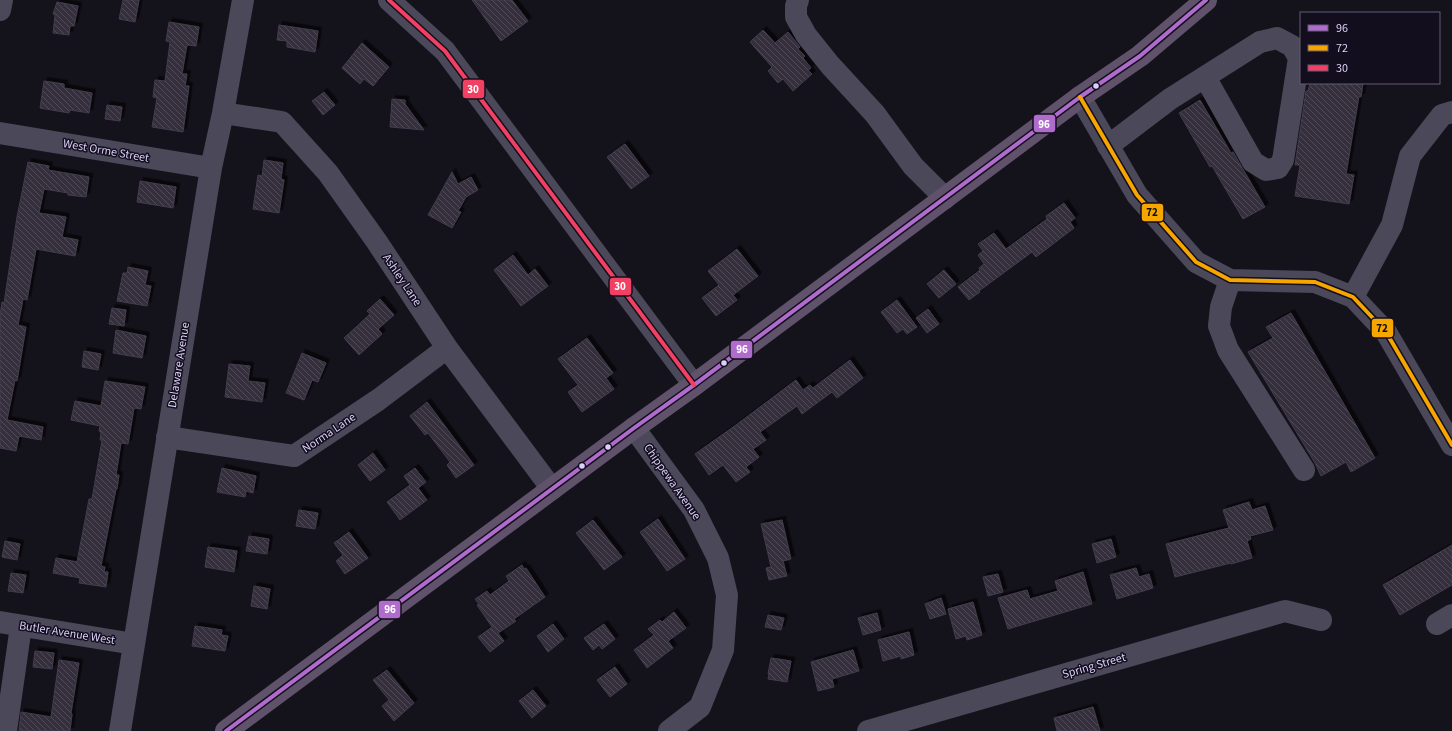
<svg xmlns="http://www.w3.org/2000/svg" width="1452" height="731" font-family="'Source Sans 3',sans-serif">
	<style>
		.building { fill: url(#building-back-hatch); stroke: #423c4d; filter: url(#shadow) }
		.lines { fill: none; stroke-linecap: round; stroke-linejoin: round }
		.minor { stroke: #4a4859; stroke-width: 22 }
		.major { stroke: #5f526a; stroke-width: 22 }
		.bus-1-casing { stroke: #130e1d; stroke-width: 7 }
		.bus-2-casing { stroke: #130e1d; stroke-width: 7 }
		.bus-3-casing { stroke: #130e1d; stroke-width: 7 }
		.bus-1 { stroke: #b06ccc; stroke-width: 4 }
		.bus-2 { stroke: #f7a600; stroke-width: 4 }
		.bus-3 { stroke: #f24062; stroke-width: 4 }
		.bus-dot { fill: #dbd0fa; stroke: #130e1d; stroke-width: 1.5 }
		.labels { text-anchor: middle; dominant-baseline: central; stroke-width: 3; stroke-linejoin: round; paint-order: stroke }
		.street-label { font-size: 12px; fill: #dbd0fa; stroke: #130e1d }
		.line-badge { stroke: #130e1d; stroke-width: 1.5 }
		.badge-label { font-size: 11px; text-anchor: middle; font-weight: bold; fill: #fff }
		.pale-badge-label { font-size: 11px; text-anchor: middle; font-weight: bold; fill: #111 }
	</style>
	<defs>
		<pattern id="building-back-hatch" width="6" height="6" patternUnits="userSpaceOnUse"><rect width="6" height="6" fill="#342f3c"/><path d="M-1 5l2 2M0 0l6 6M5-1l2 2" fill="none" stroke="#514c59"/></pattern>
		<filter id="shadow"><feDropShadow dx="3.5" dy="-3.5" stdDeviation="0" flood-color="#0009"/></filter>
	</defs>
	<rect width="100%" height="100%" fill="#14121a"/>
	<path class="building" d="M123,0H139L135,22L119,19Z
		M472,0H512L528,21L501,41Z
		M57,2L78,6L74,26H70L69,35L53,33L55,15L53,14Z
		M169,22L199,27L196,46L187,45L182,74H187L185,86H189L183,132L152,127L157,98L153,97L155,80L165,81L170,42L166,41Z
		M279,25L318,31L315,52L287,47V41L277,40Z
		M763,30L775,43L788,32L800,47L798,49L805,56L803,58L811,68L808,70L812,74L793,91L783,79L778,83L768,71L772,67L750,42Z
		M362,43L389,67L373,86L364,79L360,84L342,68Z
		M44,81L64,84V88L92,93L89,113L70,110L69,113L40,108Z
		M1310,83H1363L1361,97L1359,96L1346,174L1354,175L1349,204L1295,196L1300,165H1295L1306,91H1308Z
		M324,92L335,105L323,115L312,101Z
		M392,99L405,100V104L424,130L390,127Z
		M1200,100L1231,153L1233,152L1265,207L1243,219L1212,166L1210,167L1179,113Z
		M107,105L122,107L120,121L105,119Z
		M625,144L649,176L631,189L607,157Z
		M264,160L283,163L281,179L284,180L279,213L253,209L258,175L262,176Z
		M28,162L49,166L48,170L89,177L86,197L68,195V193L44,189L39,213L66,217L62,237L78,240L75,256L36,249L27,300L23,299L18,325L26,327L17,381L15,380L7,420L43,427L41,440L19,436L16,451L0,448V315L2,302L4,303L17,217Z
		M452,172L458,184L471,177L478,190L466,197L458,211L461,212L452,228L428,215Z
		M140,181L176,187L173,208L137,202Z
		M1064,203L1075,218L1070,222L1074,228L1036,257L1032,252L979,291L980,292L969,300L958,287L980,270L979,268L984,264L978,255L983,251L978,244L994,233L1006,249L1047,219L1046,216Z
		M737,249L758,276L733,295L737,300L716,316L702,298L719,285L708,271Z
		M513,255L528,275L535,269L548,286L521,306L494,270Z
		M128,267L148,271L145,285L151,286L147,306L117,301L123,273H127Z
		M944,270L956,284L939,298L927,284Z
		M380,299L394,315L378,329L382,334L359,355L344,338L370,314L367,311Z
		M897,300L917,327L907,334L903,329L897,333L881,312Z
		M112,308L126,310L124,326L109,324Z
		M928,309L939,324L927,333L916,318Z
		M1291,313L1375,458L1351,472L1346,462L1321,476L1315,463L1248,352L1273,338L1266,327Z
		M116,330L146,336L142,358L113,353Z
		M587,338L613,373L606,378L614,389L582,412L568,392L578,385L558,359Z
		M84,351L101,354L98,370L82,367Z
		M302,353L326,363L318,382L312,380L304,400L286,393Z
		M850,360L863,378L837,398L832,392L802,414L797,406L760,432L766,440L753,449L759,457L746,467L750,472L736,482L723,465L709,475L695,454L736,425L796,380L803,390L810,385L813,388Z
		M229,364L250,366L248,381L265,383L262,402L225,397Z
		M105,381L145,387L141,409L134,408L128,444L121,443L116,475H119L117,489H116L101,566L105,567L104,572H108L106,587L79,583L80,578L53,573L56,558L77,562L89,499H92L102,440H100L101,432L99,431L100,426L71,420L75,401L101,406Z
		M427,402L474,465L456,478L447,465L450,462L428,433L425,435L410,416Z
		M373,453L385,470L370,481L358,465Z
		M222,468L256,476L253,493L246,491L245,497L217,492Z
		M415,468L426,482L418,488L427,500L400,520L387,502L410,485L404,476Z
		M1249,502L1252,510L1265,506L1273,530L1250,536L1251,539L1247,541L1252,558L1231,564V563L1175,577L1166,544L1229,528L1223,510Z
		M299,510L318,513L315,529L296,526Z
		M658,519L685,559L667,571L640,532Z
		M593,520L622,557L604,570L576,533Z
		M782,520L791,559L783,561L787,576L769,580L766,568L771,567L761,524Z
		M349,532L368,558L345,574L336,561L343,555L334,543Z
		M249,536L269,539L267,554L246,551Z
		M1111,539L1116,557L1097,563L1092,544Z
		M5,541L20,544L17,560L2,557Z
		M1452,545V585L1400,615L1383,585Z
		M208,547L237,551L234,572L205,567Z
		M522,565L524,569L526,568L545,597L514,619L516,621L498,633L504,641L490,652L478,637L492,627L477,605L479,604L475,599L487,591L490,595L509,581L506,576Z
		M1136,568L1139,577L1149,574L1153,588L1117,599L1110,575Z
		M1083,572L1092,604L1008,629L998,598L1027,590L1030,599L1058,591L1055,581Z
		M11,573L26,575L23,593L8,591Z
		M998,574L1003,592L988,596L983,577Z
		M254,586L270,589L267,609L251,606Z
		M941,598L946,614L930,619L925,604Z
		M973,602L982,635L967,640L966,636L956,639L948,609Z
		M674,612L686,628L668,641L673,648L647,668L634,650L654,635L648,629L660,620L662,622Z
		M877,613L881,630L863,635L858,618Z
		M768,615L784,618L781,630L765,627Z
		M553,624L564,639L548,652L537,636Z
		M604,624L615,639L602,649L599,645L593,650L584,638Z
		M195,626L222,630L221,635L228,636L225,651L192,646Z
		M909,632L914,655L901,659V656L883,661L878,640Z
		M853,650L859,671L832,679L834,687L818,691L811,662Z
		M35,651L54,653L52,669L33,667Z
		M771,658L791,661L787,682L768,679L769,674H768Z
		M59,660L79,663L71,713L72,714L70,731H19L21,712L51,717Z
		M615,667L627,684L610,697L597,680Z
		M387,670L414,703L394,721L382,706L389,700L373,680Z
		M533,690L546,706L532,718L519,701Z
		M1093,707L1100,731H1057L1054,718Z"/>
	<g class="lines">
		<path class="minor" d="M389,0L445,51L694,385
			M798,0L796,6V17L806,35L830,65L875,114L913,166L945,198
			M0,10L2,0
			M1080,97L1137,195L1196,262L1230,280L1315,282L1353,297L1386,332L1452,445
			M223,113L282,122L328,173L377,242L447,348L552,489
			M0,133L211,168
			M1108,146L1170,99L1260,42L1277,38L1292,46L1299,58L1283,160L1278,168L1266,170L1253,162L1205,77
			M1230,280L1221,307L1219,326L1228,350L1304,470
			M1353,297L1392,225L1410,156L1442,115L1452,112
			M634,428L694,510L718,558L727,595L723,650L700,707L669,731
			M167,437L294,456L378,400L447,348
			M0,622L134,644
			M1437,624L1452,615
			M6,731L21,626
			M120,731L211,168L223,113L243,0
			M868,731L1285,611L1321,620"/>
		<path class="major" d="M226,731L634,428L694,385L1080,97L1140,56L1206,0"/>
		<defs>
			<path id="bus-1" d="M226,731L634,428L694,385L1080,97L1140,56L1206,0"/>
			<path id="bus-2" d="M1080,97L1137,195L1196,262L1230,280L1315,282L1353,297L1386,332L1452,445"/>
			<path id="bus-3" d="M389,0L445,51L694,385"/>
		</defs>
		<use href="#bus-1" class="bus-1-casing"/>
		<use href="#bus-2" class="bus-2-casing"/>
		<use href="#bus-3" class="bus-3-casing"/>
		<use href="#bus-1" class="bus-1"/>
		<use href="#bus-2" class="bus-2"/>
		<use href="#bus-3" class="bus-3"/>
	</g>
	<g class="bus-dot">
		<circle cx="1096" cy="86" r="3.5"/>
		<circle cx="724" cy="363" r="3.5"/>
		<circle cx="608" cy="447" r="3.5"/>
		<circle cx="582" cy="466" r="3.5"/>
	</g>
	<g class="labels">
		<g class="street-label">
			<text transform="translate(106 151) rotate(10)">West Orme Street</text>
			<text transform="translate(402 280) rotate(56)">Ashley Lane</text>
			<text transform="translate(179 365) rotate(-81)">Delaware Avenue</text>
			<text transform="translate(329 433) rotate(-34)">Norma Lane</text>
			<text transform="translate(672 482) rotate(55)">Chippewa Avenue</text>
			<text transform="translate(67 633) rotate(9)">Butler Avenue West</text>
			<text transform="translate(1094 666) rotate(-16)">Spring Street</text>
		</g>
	</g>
	<g class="line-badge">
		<rect x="462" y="79" width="23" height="20" rx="4" fill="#f24062"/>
		<rect x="1033" y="114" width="23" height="19" rx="4" fill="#b06ccc"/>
		<rect x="1141" y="203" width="23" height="19" rx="4" fill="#f7a600"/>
		<rect x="609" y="277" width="23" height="19" rx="4" fill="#f24062"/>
		<rect x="1371" y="318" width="23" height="20" rx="4" fill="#f7a600"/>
		<rect x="730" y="340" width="23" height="19" rx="4" fill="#b06ccc"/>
		<rect x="378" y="600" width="23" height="19" rx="4" fill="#b06ccc"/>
	</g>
	<g class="badge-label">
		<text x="473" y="93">30</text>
		<text x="1044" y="128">96</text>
		<text x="620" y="290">30</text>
		<text x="742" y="353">96</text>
		<text x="390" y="613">96</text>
	</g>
	<g class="pale-badge-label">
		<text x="1152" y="216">72</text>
		<text x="1382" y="332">72</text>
	</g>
	<rect x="1300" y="12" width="140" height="72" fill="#130e1d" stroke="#635c75"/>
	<rect x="1308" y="25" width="20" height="6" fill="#b06ccc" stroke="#635c75"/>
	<text x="1336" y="32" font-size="12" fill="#dbd0fa">96</text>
	<rect x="1308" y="45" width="20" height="6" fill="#f7a600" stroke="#635c75"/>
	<text x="1336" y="52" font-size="12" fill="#dbd0fa">72</text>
	<rect x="1308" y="65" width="20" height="6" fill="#f24062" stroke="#635c75"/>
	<text x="1336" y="72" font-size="12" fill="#dbd0fa">30</text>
</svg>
